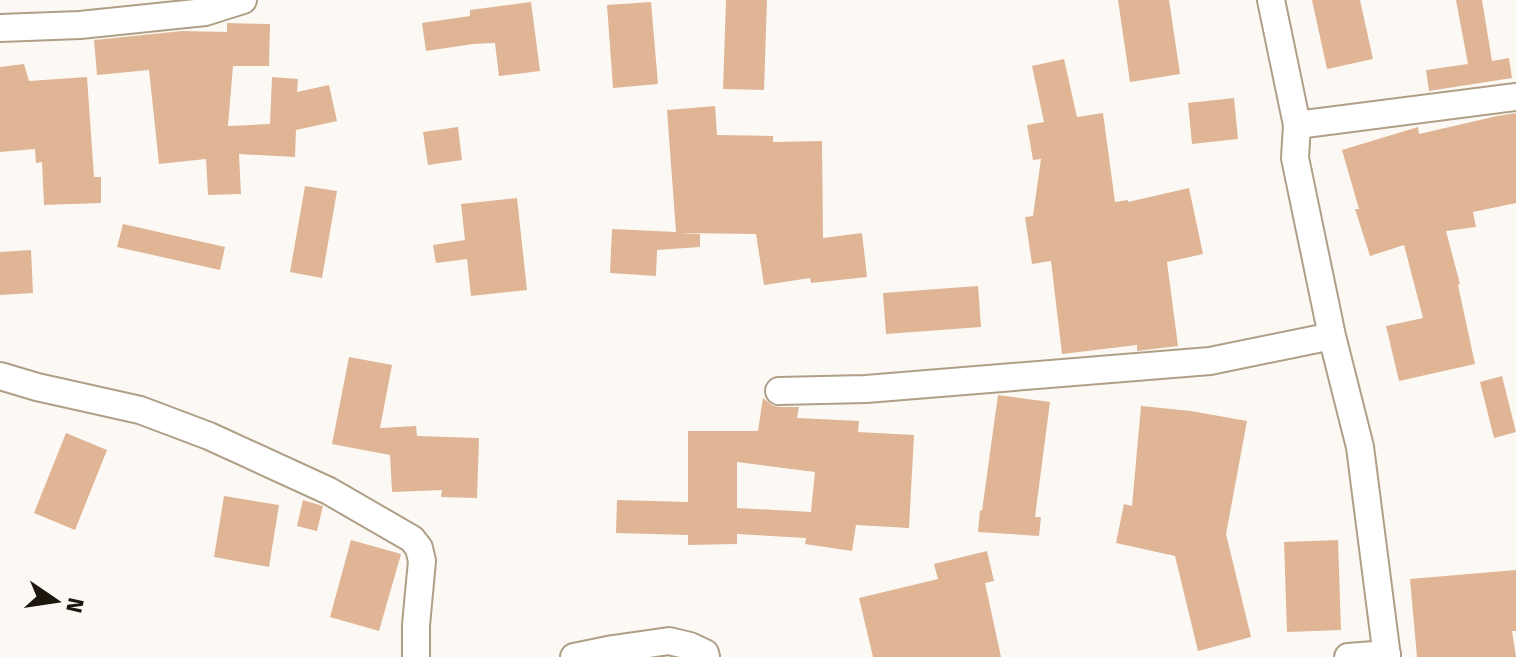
<svg xmlns="http://www.w3.org/2000/svg" width="1516" height="657" font-family="'Fira Sans',sans-serif">
	<style>
		.building { fill: #dfb595; fill-rule: evenodd }
		.lines { fill: none; stroke-linecap: round; stroke-linejoin: round }
		.minor-casing { stroke: #af9f87; stroke-width: 30 }
		.minor { stroke: #fff; stroke-width: 26 }
	</style>
	<rect width="100%" height="100%" fill="#fcf9f4"/>
	<path class="building" d="M726,0H767L764,90L723,89Z
		M1118,0H1169L1180,74L1130,82Z
		M1312,0H1360L1373,59L1327,69Z
		M1456,0H1482L1492,61L1509,58L1512,78L1429,91L1426,70L1468,64Z
		M531,2L540,71L499,76L495,43L473,44L426,51L422,23L470,16V10Z
		M651,2L658,84L613,88L607,5Z
		M227,23L270,24L269,66H233L228,126L270,124L272,77L298,79L297,92L329,85L337,121L296,130L295,157L239,154L241,194L208,195L206,159L159,164L149,70L97,75L94,40L182,31L227,32Z
		M1064,59L1077,117L1103,113L1115,202L1128,200V202L1189,188L1203,254L1167,262L1178,346L1137,351V345L1062,354L1051,261L1032,264L1025,217L1033,216L1041,159L1033,160L1027,125L1044,122L1032,66Z
		M24,64L29,81L87,77L94,177H101V203L44,205L42,162L36,163L35,149L0,152V67Z
		M1234,98L1238,139L1192,144L1188,103Z
		M715,106L717,135L773,136V142L822,141L823,238L862,233L867,277L811,283L810,278L764,285L756,234L679,233L700,234V247L657,250L656,276L610,273L612,229L676,232L667,110Z
		M1516,113V203L1473,212L1476,227L1446,231L1460,284L1458,285L1475,364L1399,381L1386,326L1423,318L1404,245L1370,256L1355,209H1359L1342,150L1418,127L1419,134L1497,116Z
		M458,127L462,160L428,165L423,132Z
		M305,186L337,191L322,278L290,272Z
		M517,198L527,290L471,296L467,259L436,263L433,245L465,240L461,204Z
		M123,224L225,247L220,270L117,247Z
		M31,250L33,293L0,295V252Z
		M978,286L981,327L886,334L883,293Z
		M349,357L392,365L380,428L416,426L417,436L479,438L477,498L441,497L442,490L392,492L390,455L332,444Z
		M1502,376L1516,432L1494,438L1480,382Z
		M998,395L1050,402L1035,517H1041L1039,536L978,532L980,510L982,511Z
		M763,398L772,405L779,407H799L797,418L859,421L858,432L914,435L909,528L856,525L852,551L805,544L806,538L737,534V544L688,545V535L616,533L617,500L688,502V431H758ZM737,462L815,472L811,512L737,508Z
		M1141,406L1191,411L1247,421L1226,534L1251,637L1198,651L1175,556L1116,543L1124,504L1132,506Z
		M66,433L107,450L75,530L34,513Z
		M224,496L279,505L269,567L214,557Z
		M303,500L323,506L317,531L297,526Z
		M351,540L401,554L379,631L330,617Z
		M1338,540L1341,630L1287,632L1284,542Z
		M987,551L994,581L985,583L1001,657H873L859,598L938,579L934,564Z
		M1516,570V631H1512L1516,657H1417L1410,579Z"/>
	<g class="lines">
		<defs>
			<path id="minor" d="M1271,0L1297,125L1295,158L1332,336L1360,447L1387,657
				M0,28L80,25L205,12L243,0
				M1297,125L1516,97
				M0,376L37,387L140,410L209,436L329,491L412,539L419,548L422,561L416,625V657
				M779,391L866,389L1210,361L1332,336
				M574,657L613,649L669,641L690,646L705,653L706,657
				M1348,657L1387,654"/>
		</defs>
		<use href="#minor" class="minor-casing"/>
		<use href="#minor" class="minor"/>
	</g>
	<g transform="translate(56 601) rotate(103)" stroke="#fcf9f4" stroke-width="6" paint-order="stroke">
	<path d="M0-6L14 30L0 20L-14 30Z" fill="#1c160d"/>
	<text y="-12" font-size="22" font-weight="bold" text-anchor="middle" fill="#1c160d">N</text>
	</g>
</svg>
